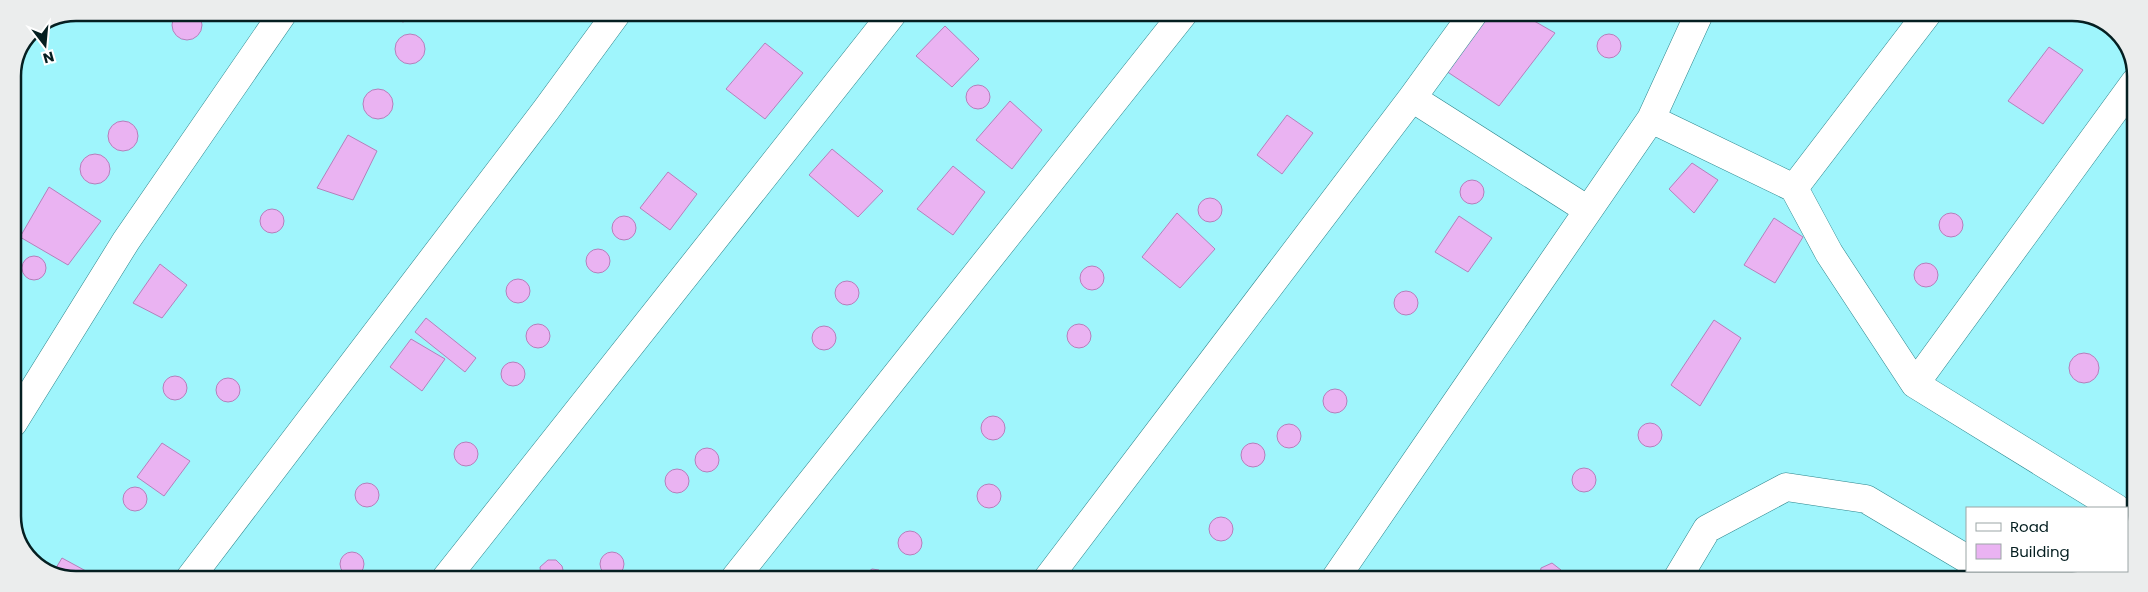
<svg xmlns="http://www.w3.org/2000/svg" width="2148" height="592" font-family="Poppins,sans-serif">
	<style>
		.building { fill: #eab3f2; stroke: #b480bc }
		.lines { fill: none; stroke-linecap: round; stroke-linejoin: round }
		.minor-casing { stroke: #2b858c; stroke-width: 29 }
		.minor { stroke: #fff; stroke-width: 28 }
		.rim { fill: none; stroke: #051f21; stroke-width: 2.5 }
	</style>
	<rect width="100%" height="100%" fill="#9ff5fc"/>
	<path class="building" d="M172 25a15 15 0 1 1 30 0a15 15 0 1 1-30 0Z
		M389,13H416L413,18L403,22L394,19Z
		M1485,14H1522L1555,33L1499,106L1443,69Z
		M945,26L979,59L952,87L916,56Z
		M395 49a15 15 0 1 1 30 0a15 15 0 1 1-30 0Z
		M1597 46a12 12 0 1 1 24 0a12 12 0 1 1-24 0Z
		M765,43L803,73L765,119L726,89Z
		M2049,47L2083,70L2043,124L2008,101Z
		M966 97a12 12 0 1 1 24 0a12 12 0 1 1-24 0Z
		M363 104a15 15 0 1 1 30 0a15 15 0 1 1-30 0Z
		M1010,101L1042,130L1012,169L976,140Z
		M1287,115L1313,133L1282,174L1257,155Z
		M108 136a15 15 0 1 1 30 0a15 15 0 1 1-30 0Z
		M348,135L377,151L353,200L317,188Z
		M832,149L883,191L858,217L809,175Z
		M80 169a15 15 0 1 1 30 0a15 15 0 1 1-30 0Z
		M1692,163L1718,180L1694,213L1669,189Z
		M953,166L985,192L953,235L917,209Z
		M668,172L697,194L670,230L640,208Z
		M1460 192a12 12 0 1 1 24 0a12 12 0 1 1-24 0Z
		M49,187L101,221L68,265L20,237Z
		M1198 210a12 12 0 1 1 24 0a12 12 0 1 1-24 0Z
		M260 221a12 12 0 1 1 24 0a12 12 0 1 1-24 0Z
		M1177,213L1215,249L1180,288L1142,257Z
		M1939 225a12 12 0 1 1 24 0a12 12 0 1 1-24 0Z
		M1459,216L1492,238L1468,272L1435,252Z
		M612 228a12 12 0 1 1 24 0a12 12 0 1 1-24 0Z
		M1774,218L1803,237L1775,283L1744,265Z
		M586 261a12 12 0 1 1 24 0a12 12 0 1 1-24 0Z
		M22 268a12 12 0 1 1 24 0a12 12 0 1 1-24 0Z
		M1914 275a12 12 0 1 1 24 0a12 12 0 1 1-24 0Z
		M160,264L187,285L162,318L133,303Z
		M1080 278a12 12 0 1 1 24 0a12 12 0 1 1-24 0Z
		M506 291a12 12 0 1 1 24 0a12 12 0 1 1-24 0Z
		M835 293a12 12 0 1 1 24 0a12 12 0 1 1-24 0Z
		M1394 303a12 12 0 1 1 24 0a12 12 0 1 1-24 0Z
		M426,318L476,358L465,372L415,332Z
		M1714,320L1741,338L1700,406L1671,385Z
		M526 336a12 12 0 1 1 24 0a12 12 0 1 1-24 0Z
		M1067 336a12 12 0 1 1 24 0a12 12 0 1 1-24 0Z
		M812 338a12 12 0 1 1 24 0a12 12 0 1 1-24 0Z
		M411,339L445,359L422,391L390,367Z
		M2069 368a15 15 0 1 1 30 0a15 15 0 1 1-30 0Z
		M501 374a12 12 0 1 1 24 0a12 12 0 1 1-24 0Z
		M163 388a12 12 0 1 1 24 0a12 12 0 1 1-24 0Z
		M216 390a12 12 0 1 1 24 0a12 12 0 1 1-24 0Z
		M1323 401a12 12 0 1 1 24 0a12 12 0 1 1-24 0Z
		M981 428a12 12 0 1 1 24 0a12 12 0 1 1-24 0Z
		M1638 435a12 12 0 1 1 24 0a12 12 0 1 1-24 0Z
		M1277 436a12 12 0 1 1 24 0a12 12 0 1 1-24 0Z
		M454 454a12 12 0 1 1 24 0a12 12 0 1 1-24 0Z
		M162,443L190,461L164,496L137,477Z
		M1241 455a12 12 0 1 1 24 0a12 12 0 1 1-24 0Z
		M695 460a12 12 0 1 1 24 0a12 12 0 1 1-24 0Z
		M1572 480a12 12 0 1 1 24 0a12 12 0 1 1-24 0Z
		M665 481a12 12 0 1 1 24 0a12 12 0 1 1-24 0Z
		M355 495a12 12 0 1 1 24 0a12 12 0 1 1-24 0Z
		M977 496a12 12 0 1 1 24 0a12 12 0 1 1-24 0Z
		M123 499a12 12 0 1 1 24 0a12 12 0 1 1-24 0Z
		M1209 529a12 12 0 1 1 24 0a12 12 0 1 1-24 0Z
		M898 543a12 12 0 1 1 24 0a12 12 0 1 1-24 0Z
		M600 564a12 12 0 1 1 24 0a12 12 0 1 1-24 0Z
		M340 564a12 12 0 1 1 24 0a12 12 0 1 1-24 0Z
		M62,558L97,577H60L53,573Z
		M548,560H556L562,566L563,570L560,578H541L540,567Z
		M1552,563L1561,570L1562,579H1539L1541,568Z
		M872,569L879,570L886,578H863L865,574Z"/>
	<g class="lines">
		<defs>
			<path id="minor" d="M1412,98L1588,210
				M1651,119L1794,188L1829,253L1915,384L2116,508
				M1794,188L1927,14
				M1915,384L2135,82
				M13,423L126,241L283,13
				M1986,571L2001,579
				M190,578L546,110L617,13
				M446,578L893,13
				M735,578L1183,14
				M1048,578L1412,98L1473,14
				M1335,579L1651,119L1699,14
				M1677,579L1707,529L1786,487L1866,499L1967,559"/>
		</defs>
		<use href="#minor" class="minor-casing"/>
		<use href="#minor" class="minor"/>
	</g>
	<path d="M0 0H2148V592H0ZM76 21H2072A55 55 0 0 1 2127 76V516A55 55 0 0 1 2072 571H76A55 55 0 0 1 21 516V76A55 55 0 0 1 76 21Z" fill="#ebeded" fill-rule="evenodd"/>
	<path class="rim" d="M76 21H2072A55 55 0 0 1 2127 76V516A55 55 0 0 1 2072 571H76A55 55 0 0 1 21 516V76A55 55 0 0 1 76 21Z"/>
	<rect x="1966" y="507" width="162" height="65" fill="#ffffff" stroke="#9ba5a6"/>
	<rect x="1976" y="523" width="25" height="8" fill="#ffffff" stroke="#9ba5a6"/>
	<text x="2010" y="532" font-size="15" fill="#051f21">Road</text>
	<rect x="1976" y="544" width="25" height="15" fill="#eab3f2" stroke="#9ba5a6"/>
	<text x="2010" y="557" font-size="15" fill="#051f21">Building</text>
	<g transform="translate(45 45) rotate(164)" stroke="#ffffff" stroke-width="4" paint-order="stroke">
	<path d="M0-4L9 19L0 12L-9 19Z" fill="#051f21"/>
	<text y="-8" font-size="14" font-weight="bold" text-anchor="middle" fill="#051f21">N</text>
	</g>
</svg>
